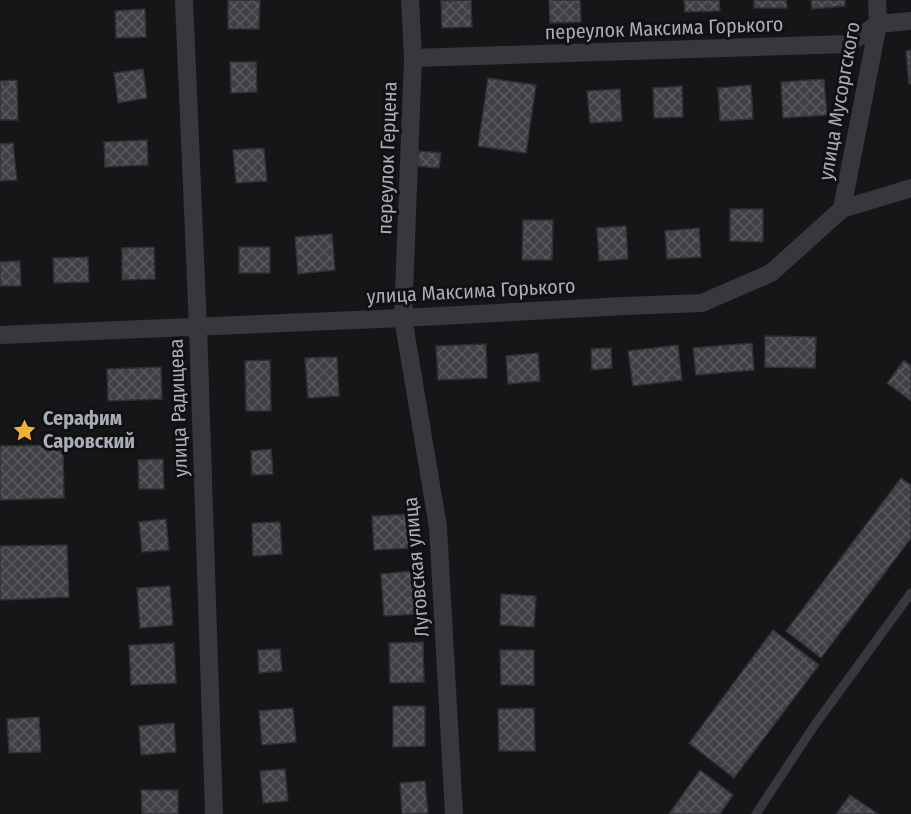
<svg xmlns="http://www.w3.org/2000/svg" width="911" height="814" font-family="'Fira Sans Condensed',sans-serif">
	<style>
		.building { fill: url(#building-cross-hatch); stroke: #303034; stroke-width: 1.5 }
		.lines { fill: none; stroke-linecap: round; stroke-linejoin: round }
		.service { stroke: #37383d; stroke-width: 9 }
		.minor { stroke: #37383d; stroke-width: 18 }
		.labels { text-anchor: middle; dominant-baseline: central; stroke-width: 6; stroke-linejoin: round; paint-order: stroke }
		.street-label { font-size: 20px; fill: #a8adb8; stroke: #111113 }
		.poi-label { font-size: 20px; font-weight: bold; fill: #a8adb8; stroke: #111113; text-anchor: start }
	</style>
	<defs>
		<pattern id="building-cross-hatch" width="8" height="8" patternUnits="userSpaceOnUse" patternTransform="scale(1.5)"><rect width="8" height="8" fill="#404145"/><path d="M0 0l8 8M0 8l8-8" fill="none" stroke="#595a5e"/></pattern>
	</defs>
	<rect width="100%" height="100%" fill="#161618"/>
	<path class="building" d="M228,0H260L259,29H228Z
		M471,0L472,27L442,28L441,1Z
		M549,0H580L581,22L550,23Z
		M684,0H719L720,11L685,12Z
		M754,0H786L787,8H754Z
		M811,0H845V6L812,9Z
		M145,9L146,37L116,38L115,11Z
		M911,50V84H909L906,51Z
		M230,62H256L257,92L231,93Z
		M143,69L147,98L118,103L114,73Z
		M488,78L536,85L526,153L478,146Z
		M824,79L827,115L783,118L781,82Z
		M17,80L18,120H0V81Z
		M751,85L753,119L720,121L718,88Z
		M682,86L683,117L654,118L653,88Z
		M620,89L622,121L590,123L587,91Z
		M147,140L148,165L105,167L104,142Z
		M13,143L17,180L0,181V144Z
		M264,148L267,181L236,183L233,150Z
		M419,151L441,153L439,168L417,166Z
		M730,209H763V242L730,241Z
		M523,220H553L552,260H522Z
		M626,226L628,259L599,261L597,228Z
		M699,228L701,257L667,259L665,231Z
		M332,234L335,270L298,274L295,237Z
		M154,247L155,279L122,280V248Z
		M239,247H270V273H239Z
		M88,257L89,282L54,283L53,258Z
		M20,261L21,286H0V262Z
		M765,336L816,337L815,368L765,367Z
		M752,343L754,370L696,375L693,348Z
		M486,344L487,378L438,380L436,346Z
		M678,345L682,380L633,386L628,351Z
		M611,348L612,368L592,370L591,349Z
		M538,353L540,381L508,384L506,356Z
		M337,357L339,396L308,398L305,358Z
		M270,360L271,411H246L245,361Z
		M904,360L911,366V401L887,383Z
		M161,367L162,399L108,401L107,369Z
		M63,445L64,498L0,500V446Z
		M271,449L273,474L252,475L251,451Z
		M163,459L164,489H139L138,460Z
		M901,478L911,485V538L821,658L786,631Z
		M411,514L413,548L374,550L372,516Z
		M166,519L169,550L142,552L139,522Z
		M280,522L282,554L253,556L252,523Z
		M67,545L69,597L0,600V546Z
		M414,571L418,614L384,616L381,574Z
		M170,586L173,625L140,628L137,588Z
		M501,594L536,596L534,627L500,625Z
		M773,630L819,665L734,778L689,743Z
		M423,642L424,682L390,683L389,643Z
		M174,643L176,683L131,685L129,645Z
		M280,649L282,671L259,673L258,650Z
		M500,650H534V685H501Z
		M393,706H425V746L393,747Z
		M293,708L296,742L262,745L259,711Z
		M534,708L535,751H499L498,709Z
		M39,717L41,752L9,753L7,719Z
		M174,723L176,752L141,755L139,726Z
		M285,769L288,801L263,803L260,771Z
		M700,770L733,795L720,814H669Z
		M425,781L428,813L402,814L400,783Z
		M141,790H178V814H142Z
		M850,795L878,814H836Z"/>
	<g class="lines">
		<path class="service" d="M756,814L814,726L911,593"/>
		<path class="minor" d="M184,0L198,327L214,814
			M410,0L413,58L403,318L438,527L454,814
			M413,58L848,44L878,24L911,21
			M842,209L878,24L877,0
			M0,335L403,318L625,306L702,303L771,273L842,209L911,188"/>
	</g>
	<defs>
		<symbol id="sight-bare" viewBox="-9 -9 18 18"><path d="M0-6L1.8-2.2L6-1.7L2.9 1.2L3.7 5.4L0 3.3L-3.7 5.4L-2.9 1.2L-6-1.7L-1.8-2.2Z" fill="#f2b134" stroke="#111113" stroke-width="2.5" paint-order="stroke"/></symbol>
	</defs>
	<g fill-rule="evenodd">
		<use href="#sight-bare" x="8" y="414" width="33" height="33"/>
	</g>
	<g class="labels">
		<g class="street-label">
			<text transform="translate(664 28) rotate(-2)">переулок Максима Горького</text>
			<text transform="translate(839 101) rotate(-80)">улица Мусоргского</text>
			<text transform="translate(387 158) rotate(-88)">переулок Герцена</text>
			<text transform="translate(471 291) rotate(-3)">улица Максима Горького</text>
			<text transform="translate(178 408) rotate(-92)">улица Радищева</text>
			<text transform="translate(416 567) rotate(-95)">Луговская улица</text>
		</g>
		<g class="poi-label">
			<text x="43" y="418">Серафим<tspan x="43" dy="23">Саровский</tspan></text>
		</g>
	</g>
</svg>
